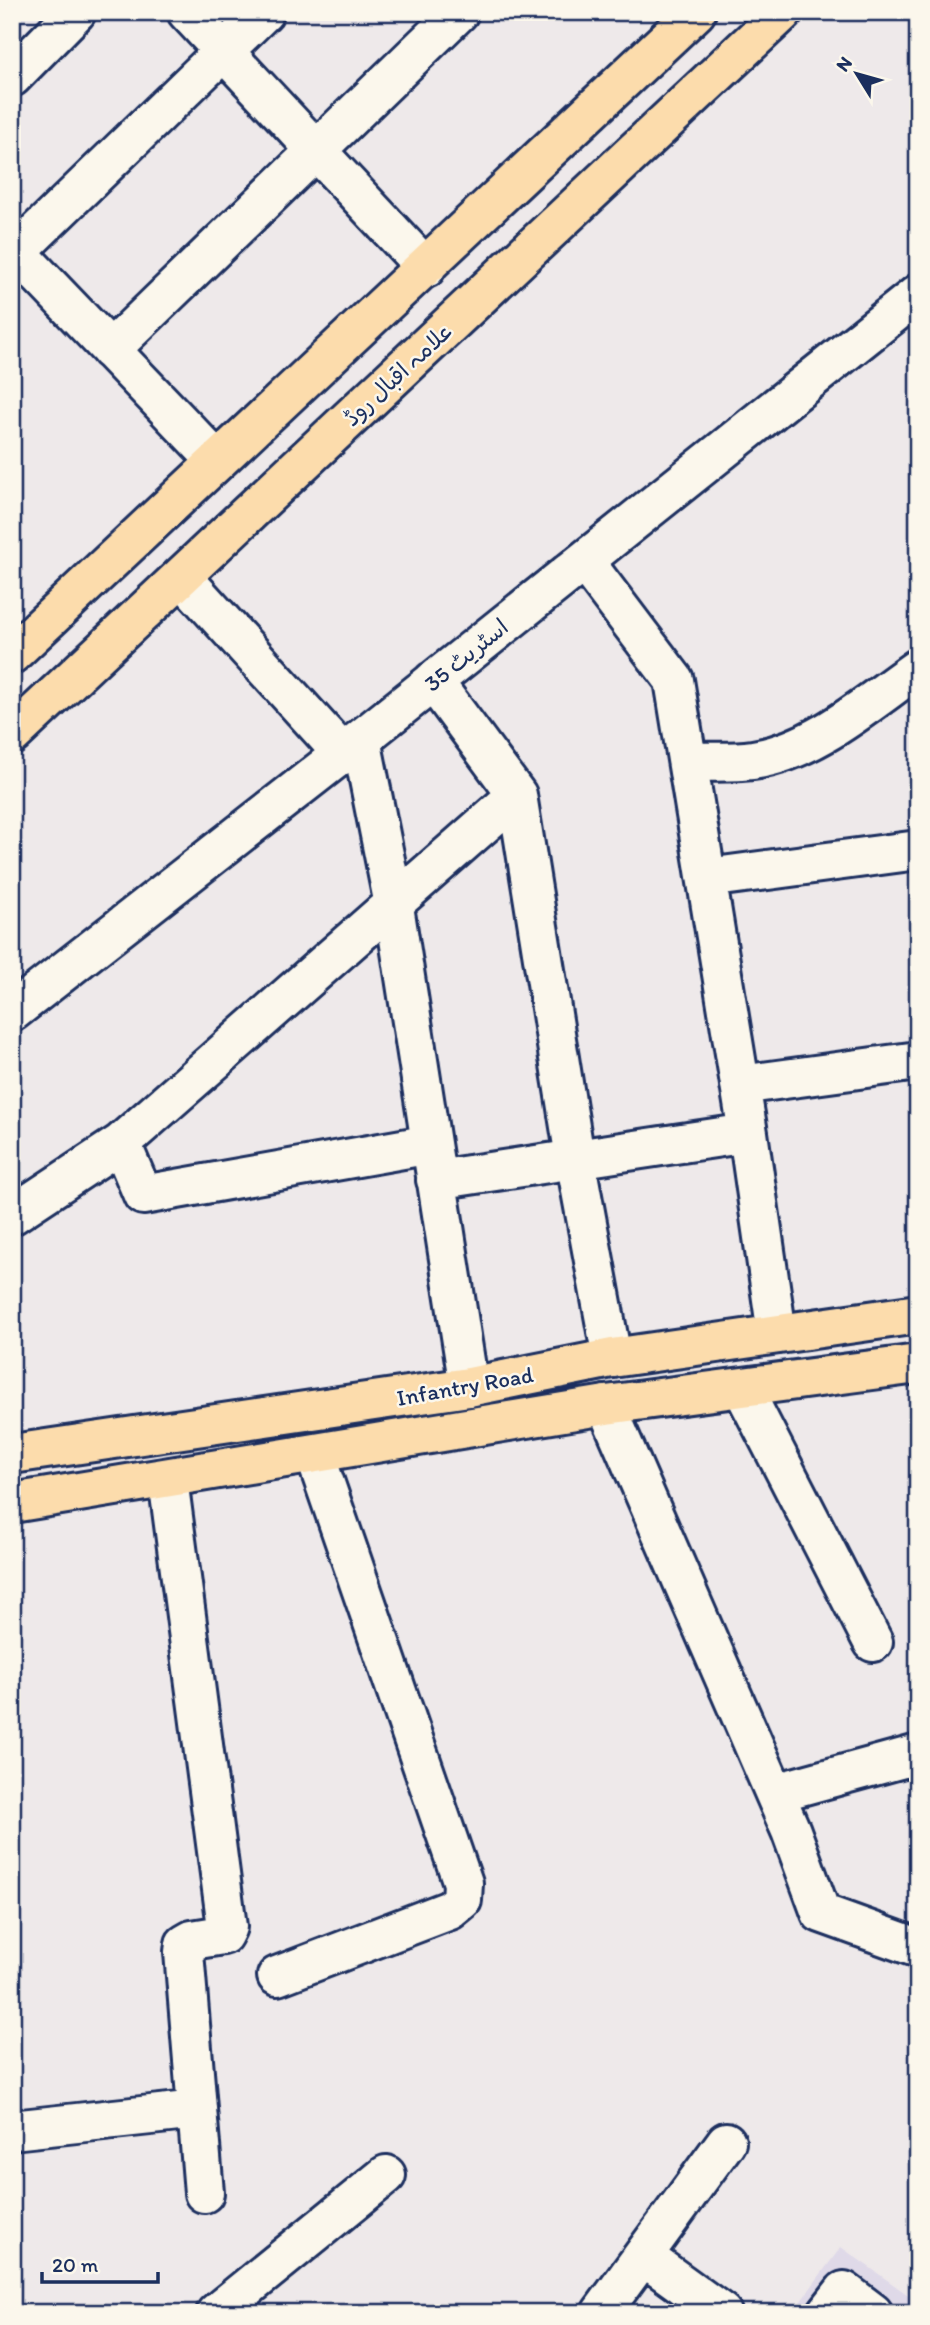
<svg xmlns="http://www.w3.org/2000/svg" width="930" height="2325" font-family="Itim,'Playpen Sans Arabic',sans-serif">
	<style>
		.built { fill: #dfd9e8 }
		.lines { fill: none; stroke-linecap: round; stroke-linejoin: round }
		.minor-casing { stroke: #1b2f5e; stroke-width: 44 }
		.major-casing { stroke: #1b2f5e; stroke-width: 44 }
		.minor { stroke: #fbf7ec; stroke-width: 38 }
		.major { stroke: #fcdcac; stroke-width: 38 }
		.labels { text-anchor: middle; dominant-baseline: central; stroke-width: 5; stroke-linejoin: round; paint-order: stroke }
		.street-label { font-size: 23px; fill: #1b2f5e; stroke: #fbf7ec }
	</style>
	<rect width="100%" height="100%" fill="#eee9ea"/>
	<filter id="ink" filterUnits="userSpaceOnUse"><feTurbulence type="fractalNoise" baseFrequency=".0143" numOctaves="2"/><feDisplacementMap in="SourceGraphic" scale="14" xChannelSelector="R" yChannelSelector="G"/><feConvolveMatrix kernelMatrix="1 2 1 2 8 2 1 2 1" color-interpolation-filters="sRGB"/></filter>
	<g filter="url(#ink)">
		<path class="built" d="M841,2247L918,2302V2313H792Z"/>
		<g class="lines">
			<defs>
				<path id="minor" d="M187,12L426,268
					M12,77L76,12
					M12,247L217,461
					M12,256L264,12
					M110,350L459,12
					M584,561L674,680L748,1133
					M183,578L342,753
					M433,681L517,795L575,1158L612,1358
					M361,739L393,900L469,1387
					M688,762C709,761 732,763 753,760C815,751 869,702 918,668
					M707,878L918,850
					M12,1012L361,739L918,294
					M740,1085L918,1061
					M121,1143L143,1195L431,1144
					M436,1180L748,1133L777,1334
					M12,1215L121,1143L517,795
					M743,1389L873,1642
					M606,1405L791,1831L821,1913L918,1948
					M168,1479L227,1927L223,1935L192,1940L185,1944L184,1952L204,2193
					M775,1793L918,1754
					M277,1976L450,1910L462,1900L463,1883L315,1455
					M12,2130L197,2110
					M643,2256L722,2313
					M216,2313L386,2175
					M601,2313L726,2142
					M827,2313L844,2291L873,2313"/>
				<path id="major" d="M12,654L696,12
					M12,735L783,12
					M12,1454L469,1387L612,1358L918,1314
					M12,1503L606,1405L918,1364"/>
			</defs>
			<use href="#minor" class="minor-casing"/>
			<use href="#major" class="major-casing"/>
			<use href="#minor" class="minor"/>
			<use href="#major" class="major"/>
		</g>
	</g>
	<g class="labels">
		<g class="street-label">
			<text transform="translate(398 374) rotate(-43)">علامہ اقبال روڈ</text>
			<text transform="translate(466 655) rotate(-39)">اسٹریٹ 35</text>
			<text transform="translate(465 1386) rotate(-10)">Infantry Road</text>
		</g>
	</g>
	<rect width="930" height="2325" fill="none" stroke="#fbf7ec" stroke-width="42"/>
	<rect x="21" y="21" width="888" height="2283" fill="none" stroke="#1b2f5e" stroke-width="2.5" filter="url(#ink)"/>
	<g transform="translate(857 74) rotate(307)" stroke="#fbf7ec" stroke-width="5" paint-order="stroke">
	<path d="M0-5L12 26L0 18L-12 26Z" fill="#1b2f5e"/>
	<text y="-10" font-size="19" font-weight="bold" text-anchor="middle" fill="#1b2f5e">N</text>
	</g>
	<path d="M42 2272v10h116v-10" fill="none" stroke="#1b2f5e" stroke-width="3.5"/>
	<text x="52" y="2272" font-size="21" fill="#1b2f5e" stroke="#fbf7ec" stroke-width="5" paint-order="stroke">20 m</text>
</svg>
